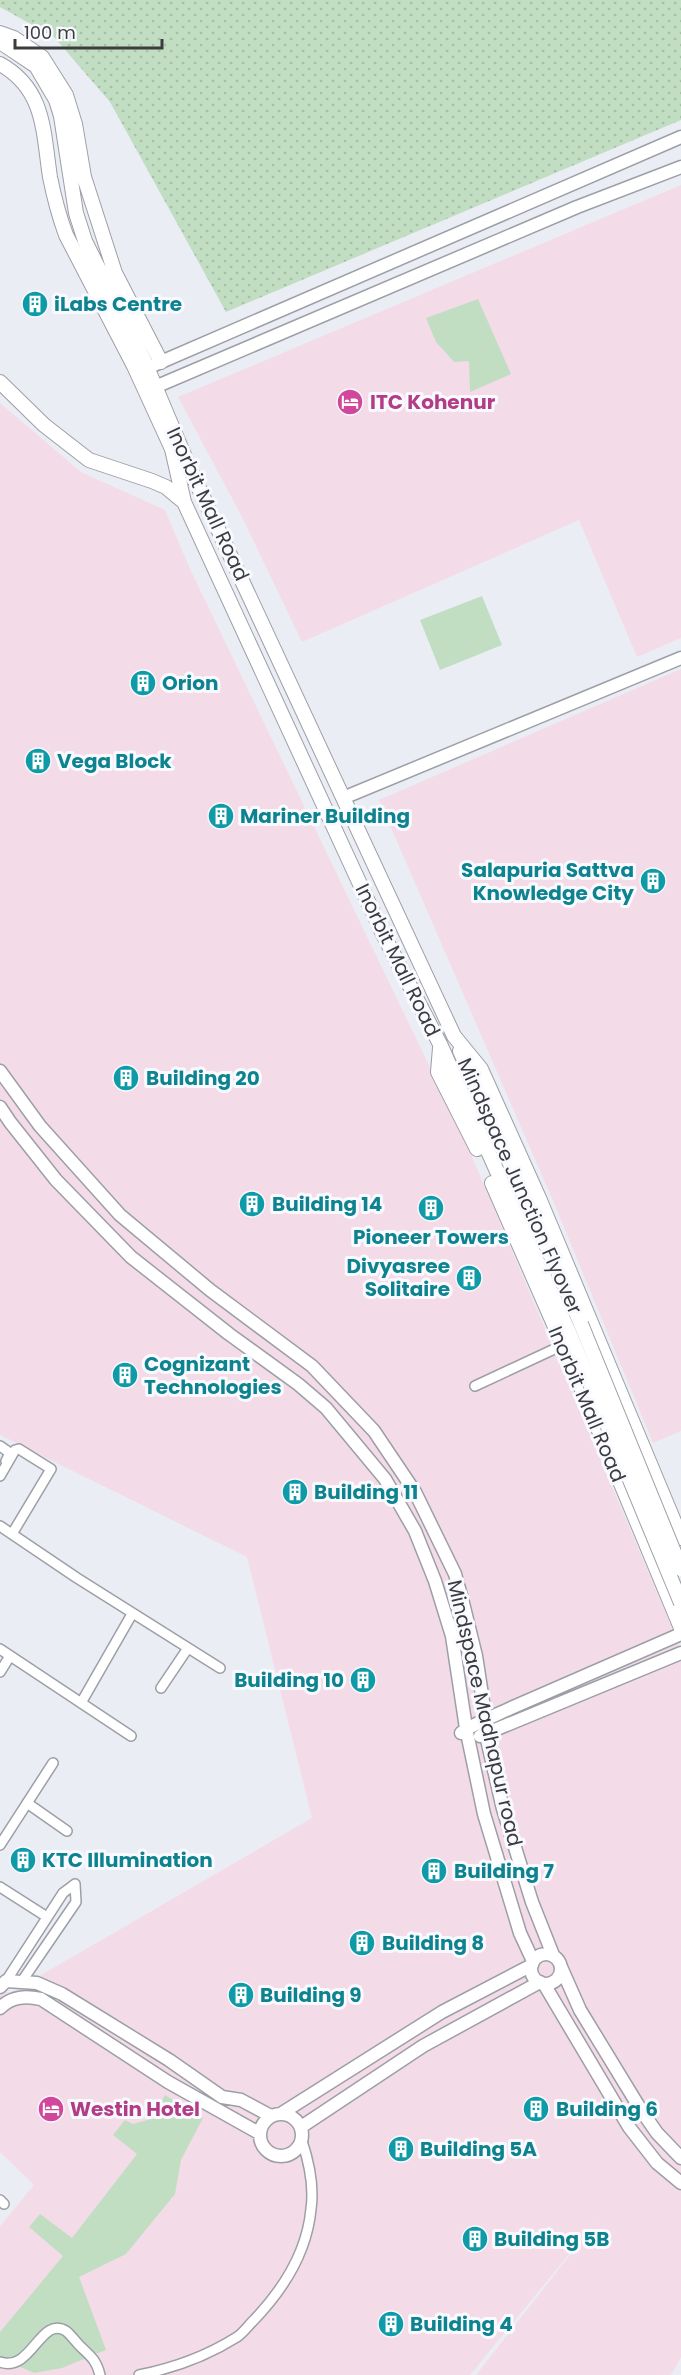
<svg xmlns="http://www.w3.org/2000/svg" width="681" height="2375" font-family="Poppins,sans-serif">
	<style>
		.commercial { fill: #f3dce8 }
		.grass { fill: url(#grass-dots) }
		.green { fill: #c1dec3 }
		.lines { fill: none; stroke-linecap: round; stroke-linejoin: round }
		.minor-casing { stroke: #9d9fa6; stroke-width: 12 }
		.tertiary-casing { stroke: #9d9fa6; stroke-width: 15 }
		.secondary-casing { stroke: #9d9fa6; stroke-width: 16 }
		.minor { stroke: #fff; stroke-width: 9 }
		.tertiary { stroke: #fff; stroke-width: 12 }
		.secondary { stroke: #fff; stroke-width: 14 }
		.secondary-bridge-casing { stroke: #9d9fa6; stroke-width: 16; stroke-linecap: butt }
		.secondary-bridge { stroke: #fff; stroke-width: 14 }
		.labels { text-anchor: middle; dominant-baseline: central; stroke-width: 6; stroke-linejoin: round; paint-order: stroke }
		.culture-label { font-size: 20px; font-weight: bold; fill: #0d838f; stroke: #f9faff; text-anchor: start }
		.hotel-label { font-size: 20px; font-weight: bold; fill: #b23c85; stroke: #f9faff; text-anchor: start }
		.street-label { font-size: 20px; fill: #3c3c3f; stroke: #f9faff }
	</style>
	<defs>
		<pattern id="grass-dots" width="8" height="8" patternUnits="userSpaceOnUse" patternTransform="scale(1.5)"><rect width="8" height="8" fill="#c1dec3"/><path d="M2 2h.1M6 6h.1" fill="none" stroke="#a7bfa9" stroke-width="1.8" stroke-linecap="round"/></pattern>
	</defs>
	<rect width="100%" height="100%" fill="#ebedf5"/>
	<path class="commercial" d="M681,185V638L637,657L579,520L302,642L242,517L178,397Z
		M0,403L81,472L165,510L190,569L464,1138L681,1649V2357L671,2375H476L598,2219L470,2375H0V2226L34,2185L0,2152V1987L10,1993L312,1818L247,1557L0,1435Z
		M681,669V1431L653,1443L554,1203L379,800Z"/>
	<path class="grass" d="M0,0H681V120L226,312L110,102L54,37L0,7Z"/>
	<path class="green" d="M478,299L511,374L470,392L469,361L454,362L436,342L426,318Z
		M482,596L502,645L440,670L420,620Z
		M165,2095L203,2118L181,2160L175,2194L126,2254L79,2277L106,2350L62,2368L34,2373L0,2358V2332L63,2256L29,2227L40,2214L72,2238L137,2154L113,2135L125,2120L133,2124L151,2119Z"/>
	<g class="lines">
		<defs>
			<path id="minor" d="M475,1386L563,1345
				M0,1446L10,1453L6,1461
				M0,1476L15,1450L19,1449L51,1469L12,1534
				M0,1526L77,1578L220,1668
				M0,1649L131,1736
				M0,1672L10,1656
				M161,1688L188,1648
				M81,1703L132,1614
				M27,1803L67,1831
				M0,1845L53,1763
				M0,1887L47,1917
				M6,1981L63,1893L75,1884
				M22,1981L76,1902L75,1884
				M0,2200L4,2204
				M0,2362C32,2373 40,2315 66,2331C71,2335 75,2341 79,2345C90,2356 96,2359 100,2375
				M139,2375C174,2368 207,2356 237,2337C243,2333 248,2326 253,2321C282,2291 307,2252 311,2209C314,2188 309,2162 302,2141"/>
			<path id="tertiary" d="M154,365L681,137
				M155,387L577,207L681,167
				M343,798L681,658
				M0,1071L40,1126L120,1215L210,1290L312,1366L374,1431L415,1492L455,1574L462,1599L476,1656L486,1721V1735L503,1809L532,1902L553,1955
				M0,1107L10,1122L56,1180L131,1257L229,1334L298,1384L326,1408L385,1479L415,1531L435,1581L452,1636L466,1728L484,1814L520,1933L533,1961
				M461,1733C468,1726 499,1714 511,1708L681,1634
				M480,1736L681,1653
				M531 1969a15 15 0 1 1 30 0a15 15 0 1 1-30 0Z
				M561,1967L580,2010L641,2110L657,2133L681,2158
				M544,1984L629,2127L657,2163L681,2183
				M0,1987L6,1981L37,1983L62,1994L169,2060L222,2097L241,2100L271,2116
				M0,2008C12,1996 26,1996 41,1999L168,2082L259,2133
				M282,2113L442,2012L532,1965
				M260 2135a21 21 0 1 1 42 0a21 21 0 1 1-42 0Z
				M301,2127L423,2046L540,1982"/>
			<path id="secondary" d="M0,33L14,38L42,57L66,95L75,124L84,177L115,273L161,362
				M0,42L36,66L56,100L61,116L76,213L85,241L144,360L190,469L454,1036L481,1069L539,1198L681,1538
				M0,64C45,89 43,131 50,177C54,197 59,216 66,235L134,366L172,449L184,502
				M0,382L44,425L89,460L152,481L166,487L184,502L383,934L441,1046L568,1330
				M440,1048L438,1072L477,1149
				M460,1051L581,1324
				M492,1183L573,1368L681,1628"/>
		</defs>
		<use href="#minor" class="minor-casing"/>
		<use href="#tertiary" class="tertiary-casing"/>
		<use href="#secondary" class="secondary-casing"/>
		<use href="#minor" class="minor"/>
		<use href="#tertiary" class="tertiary"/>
		<use href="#secondary" class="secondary"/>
		<defs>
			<path id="secondary-bridge" d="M581,1324L681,1569
				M568,1330L681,1603"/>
		</defs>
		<use href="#secondary-bridge" class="secondary-bridge-casing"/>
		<use href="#secondary-bridge" class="secondary-bridge"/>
	</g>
	<defs>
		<symbol id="building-disc" viewBox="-11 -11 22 22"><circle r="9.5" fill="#0f9aa8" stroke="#f9faff"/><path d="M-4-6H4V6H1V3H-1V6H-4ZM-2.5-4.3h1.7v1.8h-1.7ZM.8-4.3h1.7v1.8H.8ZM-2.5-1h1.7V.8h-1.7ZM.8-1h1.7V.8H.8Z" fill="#fff"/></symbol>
		<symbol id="hotel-disc" viewBox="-11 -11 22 22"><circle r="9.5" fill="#d1479c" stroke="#f9faff"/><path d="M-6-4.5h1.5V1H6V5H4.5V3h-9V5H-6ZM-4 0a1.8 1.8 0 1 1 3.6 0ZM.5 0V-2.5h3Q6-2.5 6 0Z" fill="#fff"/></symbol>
	</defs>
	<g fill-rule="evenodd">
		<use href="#building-disc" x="20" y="289" width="30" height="30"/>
		<use href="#hotel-disc" x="335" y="387" width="30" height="30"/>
		<use href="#building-disc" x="128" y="668" width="30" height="30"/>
		<use href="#building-disc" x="23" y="746" width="30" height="30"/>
		<use href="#building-disc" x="206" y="801" width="30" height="30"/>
		<use href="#building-disc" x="638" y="866" width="30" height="30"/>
		<use href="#building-disc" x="111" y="1063" width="30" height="30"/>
		<use href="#building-disc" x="237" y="1189" width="30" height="30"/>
		<use href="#building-disc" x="416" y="1193" width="30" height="30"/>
		<use href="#building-disc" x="454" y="1263" width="30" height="30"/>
		<use href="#building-disc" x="110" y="1360" width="30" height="30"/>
		<use href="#building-disc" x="280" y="1477" width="30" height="30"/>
		<use href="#building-disc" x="348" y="1665" width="30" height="30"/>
		<use href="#building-disc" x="8" y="1845" width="30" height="30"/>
		<use href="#building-disc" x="419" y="1856" width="30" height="30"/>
		<use href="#building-disc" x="347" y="1928" width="30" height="30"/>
		<use href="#building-disc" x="226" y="1980" width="30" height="30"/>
		<use href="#hotel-disc" x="36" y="2094" width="30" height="30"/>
		<use href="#building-disc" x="521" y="2094" width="30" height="30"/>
		<use href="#building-disc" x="386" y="2134" width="30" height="30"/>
		<use href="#building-disc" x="460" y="2224" width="30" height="30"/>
		<use href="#building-disc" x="376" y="2309" width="30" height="30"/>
	</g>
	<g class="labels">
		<g class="culture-label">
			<text x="54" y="304">iLabs Centre</text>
			<text x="162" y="683">Orion</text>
			<text x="57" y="761">Vega Block</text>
			<text x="240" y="816">Mariner Building</text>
			<text x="634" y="870" text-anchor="end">Salapuria Sattva<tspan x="634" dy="23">Knowledge City</tspan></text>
			<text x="146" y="1078">Building 20</text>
			<text x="272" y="1204">Building 14</text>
			<text x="431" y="1237" text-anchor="middle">Pioneer Towers</text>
			<text x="450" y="1266" text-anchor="end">Divyasree<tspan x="450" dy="23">Solitaire</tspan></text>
			<text x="144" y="1364">Cognizant<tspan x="144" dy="23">Technologies</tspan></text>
			<text x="314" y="1492">Building 11</text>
			<text x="344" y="1680" text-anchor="end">Building 10</text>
			<text x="42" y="1860">KTC Illumination</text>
			<text x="454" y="1871">Building 7</text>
			<text x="382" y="1943">Building 8</text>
			<text x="260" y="1995">Building 9</text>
			<text x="556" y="2109">Building 6</text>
			<text x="420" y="2149">Building 5A</text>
			<text x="494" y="2239">Building 5B</text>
			<text x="410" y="2324">Building 4</text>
		</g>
		<g class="hotel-label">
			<text x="370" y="402">ITC Kohenur</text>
			<text x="70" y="2109">Westin Hotel</text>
		</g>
		<g class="street-label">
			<text transform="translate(208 504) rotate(65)">Inorbit Mall Road</text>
			<text transform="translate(398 960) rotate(64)">Inorbit Mall Road</text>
			<text transform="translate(520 1186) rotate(66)">Mindspace Junction Flyover</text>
			<text transform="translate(587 1404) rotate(67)">Inorbit Mall Road</text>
			<text transform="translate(485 1713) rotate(77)">Mindspace Madhapur road</text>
		</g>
	</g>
	<path d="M15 39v9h147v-9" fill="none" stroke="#3c3c3f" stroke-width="3"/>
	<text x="24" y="39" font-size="18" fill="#3c3c3f" stroke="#f9faff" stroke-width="4.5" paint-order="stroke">100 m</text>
</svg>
